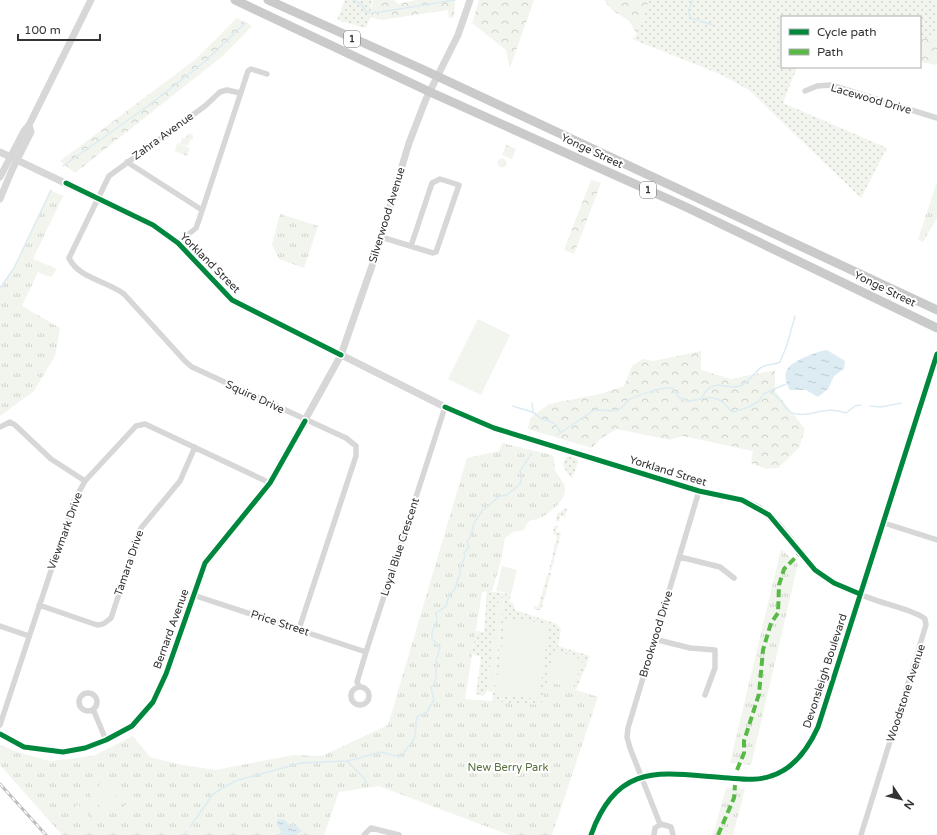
<svg xmlns="http://www.w3.org/2000/svg" width="937" height="835" font-family="'Varela Round',sans-serif">
	<style>
		.grass { fill: url(#grass-dots) }
		.forest { fill: url(#forest-crowns) }
		.park { fill: url(#park-tufts) }
		.garden { fill: #f1f5ed }
		.water { fill: url(#water-ripples) }
		.lines { fill: none; stroke-linecap: round; stroke-linejoin: round }
		.stream { stroke: #ddebf3; stroke-width: 1.5 }
		.minor { stroke: #d7d7d7; stroke-width: 5.5 }
		.tertiary { stroke: #d7d7d7; stroke-width: 7 }
		.primary { stroke: #cacaca; stroke-width: 9 }
		.rail-casing { stroke: #bebebe; stroke-width: 3 }
		.rail { stroke: #fff; stroke-width: 1.5; stroke-dasharray: 4.5; stroke-linecap: butt }
		.quiet { stroke: #58b947; stroke-width: 4; stroke-dasharray: 8 4; stroke-linecap: butt }
		.cycleway-casing { stroke: #fff; stroke-width: 8 }
		.cycleway { stroke: #00873e; stroke-width: 5 }
		.labels { text-anchor: middle; dominant-baseline: central; stroke-width: 4; stroke-linejoin: round; paint-order: stroke }
		.shield { fill: #fff; stroke: #707070; stroke-width: 1 }
		.shield-label { font-size: 10px; font-weight: bold; fill: #333 }
		.street-label { font-size: 11px; fill: #333; stroke: #fff }
		.park-label { font-size: 11px; fill: #56703f; stroke: #fff }
	</style>
	<defs>
		<pattern id="grass-dots" width="8" height="8" patternUnits="userSpaceOnUse"><rect width="8" height="8" fill="#f1f5ed"/><path d="M2 2h.1M6 6h.1" fill="none" stroke="#cfd2cc" stroke-width="1.8" stroke-linecap="round"/></pattern>
		<pattern id="forest-crowns" width="20" height="18" patternUnits="userSpaceOnUse"><rect width="20" height="18" fill="#f1f5ed"/><path d="M2 6a3 3 0 1 1 6 0M12 15a3 3 0 1 1 6 0" fill="none" stroke="#cfd2cc"/></pattern>
		<pattern id="park-tufts" width="24" height="20" patternUnits="userSpaceOnUse"><rect width="24" height="20" fill="#f1f5ed"/><path d="M3 7l-1-3M5 7V3M7 7l1-3M15 17l-1-3M17 17v-4M19 17l1-3" fill="none" stroke="#cfd2cc"/></pattern>
		<pattern id="water-ripples" width="26" height="14" patternUnits="userSpaceOnUse"><rect width="26" height="14" fill="#ddebf3"/><path d="M2 4q2-2 4 0t4 0M15 11q2-2 4 0t4 0" fill="none" stroke="#becad1"/></pattern>
	</defs>
	<rect width="100%" height="100%" fill="#fff"/>
	<path class="grass" d="M345,0H372L370,17L366,28L337,20Z
		M649,0H937V38L930,36L926,39L920,38V17H782V67H797L783,103L887,148L861,198L749,90L720,74L632,39L637,34Z
		M571,456L578,460V462L572,479L564,468L563,463L566,457Z
		M565,508L567,509L565,517L560,516L559,522L556,521L557,514Z
		M554,526H558L556,532L561,533L551,571L549,570L557,536L553,534Z
		M548,573H551L542,607L540,610H535L534,606L538,607Z
		M487,591L511,594L509,602L513,603L515,610L557,624L561,630L558,646L590,656L576,690L548,681L541,705L492,702L504,599L499,597L487,691L483,696L476,694L481,657L472,654L476,631L484,632Z"/>
	<path class="forest" d="M373,0H394L398,4L416,0H455L454,17L449,18L448,10L381,20L370,17Z
		M479,0H534L510,68L506,50L472,23Z
		M604,0H649L637,34L629,21L612,10Z
		M237,18L252,26L224,55L75,173L60,161L196,59Z
		M930,36L937,38V65L920,62V38L926,39Z
		M591,180L601,183L574,254L564,250Z
		M701,351V370L731,379L775,370V391L805,429L799,448L778,468L766,469L751,463L753,451L683,436L670,440L617,429L600,439L592,448L528,429L530,418L549,404L600,394L624,386L632,366L643,359L653,361Z"/>
	<path class="park" d="M190,133L193,135V139L190,140L188,146L180,144L182,138H185Z
		M177,143L190,148L187,156L175,151Z
		M506,145L516,149L512,159L502,155Z
		M497.5 163a4.5 4.5 0 1 1 9 0a4.5 4.5 0 1 1-9 0Z
		M937,182V218L923,242L918,239Z
		M50,190L63,196L33,259L57,269L51,277L38,272L22,306L60,328L55,356L34,391L0,416V290L21,254Z
		M280,214L318,226L304,268L279,259L272,244Z
		M502,443L552,455C556,460 553,466 556,472C559,477 565,483 565,489C567,499 549,514 540,518C529,522 530,517 524,530L513,532L505,538L501,561L492,591L482,592L465,699L541,705L548,681L598,697L552,835H509L379,786L339,792L324,835H62L0,765V745L17,752L50,761L93,756L133,736L150,757L177,764L215,770L294,755L322,756L388,725L467,458L499,451Z
		M781,549L798,564L751,765L730,763Z
		M726,788L745,789L733,835H713Z"/>
	<path class="garden" d="M478,319L510,335L481,395L448,379Z
		M502,566L517,570L511,594L496,591Z
		M499,597L504,598L493,692L487,691Z
		M506,618L549,624L539,699L495,694Z
		M555,650L583,660L573,689L545,680Z
		M105,780L118,794L111,800L98,786Z
		M96,788L108,803L102,809L89,794Z
		M87,796L100,811L93,817L80,802Z
		M135,796L143,805L128,819L120,810Z
		M78,804L91,819L84,825L71,810Z"/>
	<path class="water" d="M827,350L845,361L844,369L834,376L828,389L818,397L806,390H790C786,384 783,373 789,367C795,360 818,351 827,350Z
		M278,819L285,820L291,828L294,824L302,831L297,835H278L282,833L277,824Z"/>
	<g class="lines">
		<path class="stream" d="M353,0L361,4L366,12L374,13L455,0
			M693,0L688,11L691,18L713,25
			M63,166L148,106L203,63L245,23
			M0,288L14,268L51,190
			M771,393C782,396 783,412 796,414C813,417 824,405 846,413L855,406L861,405
			M702,398C712,375 727,391 740,386C749,383 754,372 762,367C767,364 774,365 780,362L787,345L795,316
			M532,403L533,411
			M513,406C520,409 529,410 534,413C536,414 538,417 541,418C551,422 556,422 560,432
			M870,406L881,407L901,403
			M557,435L594,410C603,409 610,413 619,409C623,408 624,404 627,401C633,396 666,386 672,388C675,391 676,395 680,398C691,405 701,396 713,398C727,401 725,408 733,412L749,407L759,401L763,394L786,384
			M347,761L365,779L366,784
			M190,827L213,794L235,781L301,763L347,761L381,752L400,757C403,754 415,739 415,736C416,729 415,724 417,717L427,712L434,700L431,687L434,685L436,677V661L440,647L432,639V632L437,621L436,613L446,606L449,595L455,589L460,573V567L465,557L464,553L469,547L467,542L471,535L474,523L483,510L500,496L507,495L520,484L522,476L520,471L531,454
			M184,835L186,831"/>
		<path class="minor" d="M805,91L817,86L831,85L937,118
			M240,93L227,90L220,92L205,106L109,176L69,258C78,278 107,281 124,294L185,361L192,367L346,438L356,446V456L299,629
			M127,162L202,210
			M381,237L433,253L436,252L459,185L440,179L432,183L411,246
			M178,243L196,228L199,220L248,71L251,69L267,74
			M0,427L10,422L15,425L51,459L85,481
			M884,523L937,540
			M680,557L720,567L734,578
			M860,594C875,602 918,611 925,619L926,625L861,835
			M193,595L366,652
			M39,605L97,625C104,625 106,622 111,618L141,528L180,481L195,447
			M0,626L29,636
			M654,639L690,648L715,650V668L705,695
			M359,686L357,682L366,652L445,407
			M351 696a9 9 0 1 1 18 0a9 9 0 1 1-18 0Z
			M79 702a9 9 0 1 1 18 0a9 9 0 1 1-18 0Z
			M93,709L106,740
			M0,725L74,501L85,481L136,426L145,424L270,483
			M660,824L630,748L627,737L628,728L699,491
			M364,835L371,828L399,835
			M654,835L655,828L661,824L671,827L673,835"/>
		<path class="tertiary" d="M0,152L153,225L178,243L232,300L445,407L494,428L699,491L742,500L759,508L778,524L815,570L834,583L860,594
			M0,177L24,131L29,125L91,0
			M0,199L12,170L31,132L29,125
			M0,734L24,747L63,752L85,748L106,740L132,726L153,702L166,674L205,563L270,483L341,355L373,263L409,143L426,99L458,35L470,0
			M591,835C618,759 664,774 729,778C743,779 757,781 771,776C794,769 808,749 818,727L937,354"/>
		<path class="primary" d="M235,0L430,92L686,207L937,328
			M268,0L424,70L937,310"/>
		<defs>
			<path id="rail" d="M0,784L46,835"/>
		</defs>
		<use href="#rail" class="rail-casing"/>
		<use href="#rail" class="rail"/>
		<path class="quiet" d="M737,770L744,753V741L759,694L763,650L771,623L778,613L779,585L784,569L800,553
			M718,835L734,798L735,785"/>
		<defs>
			<path id="cycleway" d="M66,183L153,225L178,243L232,300L341,355
				M445,407L494,428L699,491L742,500L769,515L815,570L834,583L860,594
				M0,734L24,747L63,752L85,748L106,740L132,726L153,702L166,674L205,563L270,483L305,421
				M591,835C618,759 664,774 729,778C743,779 757,781 771,776C794,769 808,749 818,727L937,354"/>
		</defs>
		<use href="#cycleway" class="cycleway-casing"/>
		<use href="#cycleway" class="cycleway"/>
	</g>
	<g class="labels">
		<g class="shield">
			<rect x="344" y="31" width="16" height="16" rx="3"/>
			<rect x="640" y="182" width="16" height="16" rx="3"/>
		</g>
		<g class="shield-label">
			<text x="352" y="39">1</text>
			<text x="648" y="190">1</text>
		</g>
		<g class="street-label">
			<text transform="translate(871 99) rotate(16)">Lacewood Drive</text>
			<text transform="translate(163 136) rotate(-36)">Zahra Avenue</text>
			<text transform="translate(592 151) rotate(25)">Yonge Street</text>
			<text transform="translate(387 215) rotate(-73)">Silverwood Avenue</text>
			<text transform="translate(210 263) rotate(45)">Yorkland Street</text>
			<text transform="translate(885 289) rotate(26)">Yonge Street</text>
			<text transform="translate(255 397) rotate(25)">Squire Drive</text>
			<text transform="translate(668 471) rotate(17)">Yorkland Street</text>
			<text transform="translate(65 531) rotate(-70)">Viewmark Drive</text>
			<text transform="translate(400 547) rotate(-72)">Loyal Blue Crescent</text>
			<text transform="translate(129 563) rotate(-71)">Tamara Drive</text>
			<text transform="translate(280 623) rotate(18)">Price Street</text>
			<text transform="translate(171 629) rotate(-70)">Bernard Avenue</text>
			<text transform="translate(656 634) rotate(-73)">Brookwood Drive</text>
			<text transform="translate(825 671) rotate(-72)">Devonsleigh Boulevard</text>
			<text transform="translate(906 693) rotate(-72)">Woodstone Avenue</text>
		</g>
		<g class="park-label">
			<text x="508" y="767">New Berry Park</text>
		</g>
	</g>
	<rect x="781" y="16" width="140" height="52" fill="#ffffff" stroke="#adadad"/>
	<rect x="789" y="29" width="20" height="6" fill="#00873e" stroke="#adadad"/>
	<text x="817" y="36" font-size="12" fill="#333333">Cycle path</text>
	<rect x="789" y="49" width="20" height="6" fill="#58b947" stroke="#adadad"/>
	<text x="817" y="56" font-size="12" fill="#333333">Path</text>
	<g transform="translate(901 799) rotate(125)" stroke="#ffffff" stroke-width="3" paint-order="stroke">
	<path d="M0-3L7 15L0 10L-7 15Z" fill="#333333"/>
	<text y="-6" font-size="11" font-weight="bold" text-anchor="middle" fill="#333333">N</text>
	</g>
	<path d="M18 34v6h82v-6" fill="none" stroke="#333333" stroke-width="2"/>
	<text x="24" y="34" font-size="12" fill="#333333" stroke="#ffffff" stroke-width="3" paint-order="stroke">100 m</text>
</svg>
